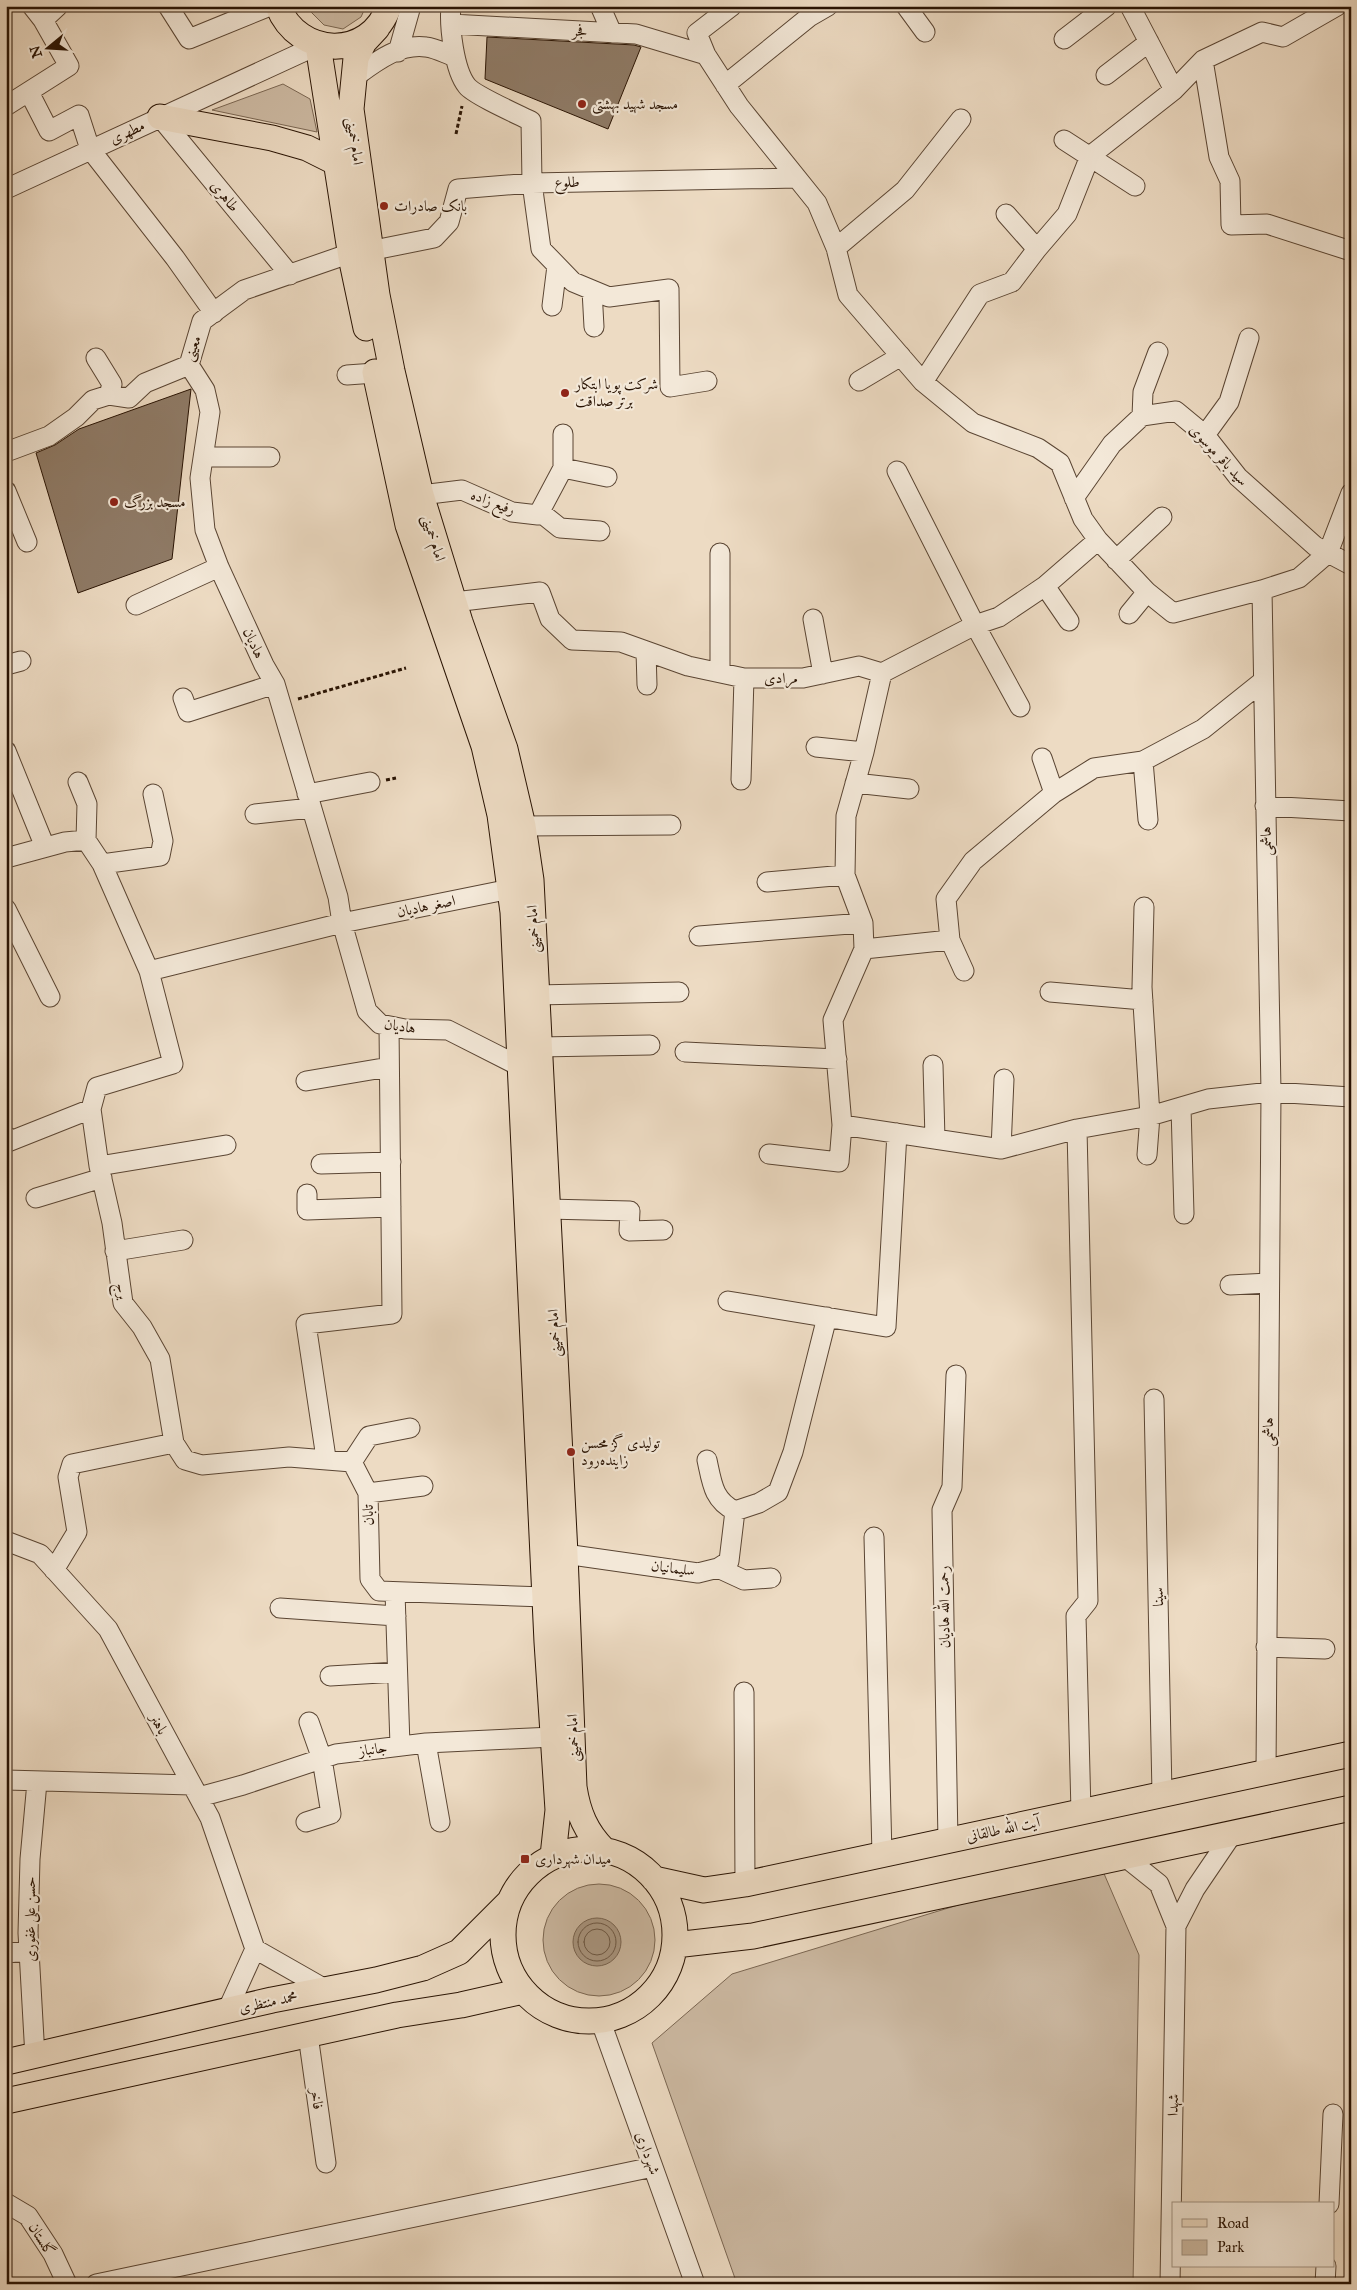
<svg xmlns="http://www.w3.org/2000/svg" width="1357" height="2290" font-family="'IM FELL Great Primer',Amiri,serif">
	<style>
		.green { fill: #ccb9a2; stroke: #7a6652 }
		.water { fill: #aa9782; stroke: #76624f }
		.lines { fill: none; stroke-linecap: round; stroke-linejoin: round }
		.shore { stroke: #6a5542; stroke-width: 1 }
		.building { fill: #8f7b67; stroke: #291303 }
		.minor-casing { stroke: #5a4533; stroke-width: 21 }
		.major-casing { stroke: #291303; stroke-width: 27 }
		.path { stroke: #291303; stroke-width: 3; stroke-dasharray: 4 2.5; stroke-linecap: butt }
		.minor { stroke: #f3e8d8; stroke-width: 19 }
		.major { stroke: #eddbc3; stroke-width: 25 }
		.poi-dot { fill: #8f2418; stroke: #f3e8d8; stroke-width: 2 }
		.labels { text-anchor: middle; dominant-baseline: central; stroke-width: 4.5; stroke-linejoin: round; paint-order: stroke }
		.street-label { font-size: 15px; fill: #291303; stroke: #f3e8d8 }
		.poi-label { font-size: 15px; fill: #291303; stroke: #f3e8d8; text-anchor: start }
	</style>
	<rect width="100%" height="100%" fill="#eddbc3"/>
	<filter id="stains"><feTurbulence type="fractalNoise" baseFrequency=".004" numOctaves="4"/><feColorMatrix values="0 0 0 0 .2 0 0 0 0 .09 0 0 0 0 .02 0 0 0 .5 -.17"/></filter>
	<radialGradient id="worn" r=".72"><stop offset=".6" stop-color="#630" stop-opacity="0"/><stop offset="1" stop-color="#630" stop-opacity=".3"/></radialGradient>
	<path class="green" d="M305,6H366L361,17L343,29L324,25Z
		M283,84L310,99L317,132L212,110Z
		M1099,1862L1139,1955L1133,2284H737L652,2043L732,1974Z
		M543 1940a56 56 0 1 1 112 0a56 56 0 1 1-112 0Z"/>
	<path class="water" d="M573 1942a24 24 0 1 1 48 0a24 24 0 1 1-48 0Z"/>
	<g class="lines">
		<path class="shore" d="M578 1942a19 19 0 1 1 38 0a19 19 0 1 1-38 0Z
			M584 1942a13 13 0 1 1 26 0a13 13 0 1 1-26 0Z"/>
	</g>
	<path class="building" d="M487,37L634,45L641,47L608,129L485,79Z
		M191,389L172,559L78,593L36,453L55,445L79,429Z"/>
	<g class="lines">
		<defs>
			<path id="minor" d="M168,6L189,39L270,6
				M451,6C449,26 454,70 467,86C474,95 519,115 531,121L532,183L541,249L573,282L609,297L669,289L670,387L707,381
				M732,6L697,33L706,55L739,106L817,203L836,248L848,295L923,382L973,423L1038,448L1060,463L1083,519L1098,540L1147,592L1173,613L1262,590L1299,578L1328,553L1351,493
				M906,6L925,32
				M1130,6L1174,90
				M601,8L612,33
				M43,20L58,6
				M451,24L636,34L706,55
				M1064,39L1107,6
				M398,52L411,6
				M1203,60L1219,157L1230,181L1231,225L1267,224L1351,251
				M1106,75L1149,42
				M352,79C373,64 398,43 426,47C436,48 446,54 455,57
				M725,85L809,17L828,6
				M29,92L49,131L79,115L90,149L175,258L214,313
				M6,106L69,66L43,20L32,6
				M160,117L290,275
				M1064,140L1135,186
				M6,189L318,45
				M1006,214L1037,249
				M836,248L905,190L961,119
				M369,251L434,238L449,222L458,189L532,183L797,178
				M592,290L594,327
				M552,306L557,266
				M96,358L112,384L109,395
				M189,365L205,390L210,412L200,478L205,530L219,567L264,665L275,684L338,897L342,923L367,1011L380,1024L405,1029L448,1030L521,1067
				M347,375L375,373
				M859,381L901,356
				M923,382L980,294L1012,282L1037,249L1067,214L1090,156L1174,90L1203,60L1262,32L1283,37L1337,6
				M1142,416L1143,392L1158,352
				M1205,435L1229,402L1249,338
				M6,452L49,436L76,417L93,400L109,395L129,398L145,383L189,365L202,321L244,290L351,253
				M204,457H270
				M563,468L607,477
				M897,471L975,625L1020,707
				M6,491L27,542
				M421,495L462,490L512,512L538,515L563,468V434
				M1074,498L1112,444L1142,416L1176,411L1205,435L1238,477L1315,546L1351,565
				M540,512L560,528L600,531
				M720,553V672
				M1116,560L1162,517
				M1045,586L1069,621
				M1262,590L1271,1092L1266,1772
				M454,602L540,592L550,619L572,640L621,642L688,666L744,678H803L859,666L882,673L975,625L999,617L1045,586L1098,540
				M136,605L219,567
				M1129,614L1147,592
				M813,619L823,674
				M646,651L647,685
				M6,665L21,661
				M882,673L864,752L846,816L845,875L863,923L864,949L833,1020L842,1125L1001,1149L1077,1129L1150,1116L1208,1099L1271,1092L1351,1097
				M183,698L188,712L275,684
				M816,747L864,752
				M6,751L45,847
				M1042,758L1054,793
				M1143,761L1148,820
				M741,780L744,678
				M78,782L87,804L86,840
				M855,783L909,789
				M307,794L370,782
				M1265,806L1351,811
				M255,814L311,808
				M523,826L671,825
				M6,858L65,842L86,840L102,864L149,971L342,923L510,889
				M102,864L160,856L163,841L153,794
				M767,882L845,875
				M1144,907L1142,987L1150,1116L1147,1155
				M6,909L50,997
				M699,936L863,923
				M950,940L964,971
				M864,949L950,940L946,899L973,861L1054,793L1094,768L1143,761L1203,729L1263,681
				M1050,992L1143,1000
				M536,995L679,992
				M539,1047L650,1045
				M685,1052L837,1059
				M933,1065L935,1139
				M306,1081L389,1067
				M1181,1107L1184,1214
				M1077,1129L1088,1601L1076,1616L1081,1812
				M6,1136L8,1142L91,1109
				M1001,1149L1004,1079
				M769,1154L839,1162L842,1125
				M321,1164L391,1162
				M99,1166L226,1145
				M307,1194V1210L391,1207
				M36,1198L102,1178
				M547,1209L630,1211L629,1231L663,1230
				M115,1251L183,1240
				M1230,1285L1269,1283
				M728,1301L886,1327L897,1133
				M1154,1399L1162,1794
				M174,1443L185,1460L202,1465L289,1457L352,1462L368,1493L370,1579L379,1591L545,1597
				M326,1458L306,1324L392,1314L389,1026
				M707,1460C712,1483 713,1500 735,1511L759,1503L778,1492L793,1452L827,1317
				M352,1462L369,1436L410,1428
				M368,1493L423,1486
				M874,1537L882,1855
				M6,1541L40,1554L108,1629L210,1818L255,1949
				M565,1554L698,1573L718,1568L729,1561L735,1511
				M718,1568L744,1580L771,1578
				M54,1570L77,1532L68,1477L72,1464L174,1443L160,1359L142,1327L123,1303L112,1223L99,1166L91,1109L97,1087L173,1064L149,971
				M395,1592L400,1746
				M280,1608L396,1616
				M1266,1647L1325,1649
				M330,1676L397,1672
				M744,1692L745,1884
				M426,1743L440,1822
				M6,1780L192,1785
				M199,1797L243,1785L336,1754L426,1743L553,1737
				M306,1822L331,1814L322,1759L309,1722
				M948,1841L942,1510L952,1487L956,1375
				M1124,1856L1159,1884L1176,1926L1195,1889L1233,1833
				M6,1953L29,1951
				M227,2011L255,1949L327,1990
				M601,2022L695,2284
				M308,2035L326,2163
				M35,2057L28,1933L30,1859L37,1782
				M6,2203L28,2216L53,2254L67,2284
				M1329,2204L1333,2114
				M96,2284L653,2167
				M1170,2284L1176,1926
				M1325,2284L1326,2266"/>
			<path id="major" d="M278,6C298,58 370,61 389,6
				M377,28L364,42L356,58L351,109L377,295L392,371L421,495L460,622L505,749L523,826L531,880L565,1554L574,1787C578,1813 586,1832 604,1850
				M318,45L351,257L366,328
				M160,117L272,138L307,148L337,163
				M375,372L408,525L484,746L500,815L513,912L547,1642L558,1810L553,1856
				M503 1935a86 86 0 1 1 172 0a86 86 0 1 1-172 0Z
				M654,1879L704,1890L745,1884L1351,1754
				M675,1945L753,1936L1351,1808
				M6,2062L272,2000L376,1980L423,1968L459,1952L509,1902
				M6,2101L397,2015L461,2005L523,1991"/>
		</defs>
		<use href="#minor" class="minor-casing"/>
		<use href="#major" class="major-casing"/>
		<path class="path" d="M456,134L462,106
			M298,699L406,668
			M386,780L396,778"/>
		<use href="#minor" class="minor"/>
		<use href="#major" class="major"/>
	</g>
	<g class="poi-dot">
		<circle cx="582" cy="104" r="5"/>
		<circle cx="384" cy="206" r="5"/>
		<circle cx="565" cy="393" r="5"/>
		<circle cx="114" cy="502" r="5"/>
		<circle cx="571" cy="1452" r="5"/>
		<rect x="520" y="1854" width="10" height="10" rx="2.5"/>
	</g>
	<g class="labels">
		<g class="street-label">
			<text transform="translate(580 31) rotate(3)">فجر</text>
			<text transform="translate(127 132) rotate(-25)">مطهری</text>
			<text transform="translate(355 141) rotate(82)">امام خمینی</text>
			<text transform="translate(567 182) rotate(-1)">طلوع</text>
			<text transform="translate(225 196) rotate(51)">طاهری</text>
			<text transform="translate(192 348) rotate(-68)">معینی</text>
			<text transform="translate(1219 455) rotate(47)">سید باقر موسوی</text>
			<text transform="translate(493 502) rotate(21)">رفیع زاده</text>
			<text transform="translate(434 538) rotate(73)">امام خمینی</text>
			<text transform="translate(254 643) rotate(65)">هادیان</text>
			<text x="781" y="678">مرادی</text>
			<text transform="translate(1266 841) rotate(-91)">هاشمی</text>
			<text transform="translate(426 906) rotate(-12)">اصغر هادیان</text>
			<text transform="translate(533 929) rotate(-93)">امام خمینی</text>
			<text transform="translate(400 1026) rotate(9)">هادیان</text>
			<text transform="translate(122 1291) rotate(77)">برج</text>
			<text transform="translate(554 1333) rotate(-93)">امام خمینی</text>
			<text transform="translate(1268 1432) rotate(-90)">هاشمی</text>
			<text transform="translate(368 1515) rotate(-91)">تابان</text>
			<text transform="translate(673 1568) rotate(7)">سلیمانیان</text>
			<text transform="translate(1158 1597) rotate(-91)">سینا</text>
			<text transform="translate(944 1607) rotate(-91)">رحمت الله هادیان</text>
			<text transform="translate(159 1724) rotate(62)">باهنر</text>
			<text transform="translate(573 1738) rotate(-92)">امام خمینی</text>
			<text transform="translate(373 1749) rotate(-7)">جانباز</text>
			<text transform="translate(1003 1829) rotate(-12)">آیت الله طالقانی</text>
			<text transform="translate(30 1919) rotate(-90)">حسن علی غفوری</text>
			<text transform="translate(268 2002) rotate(-12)">محمد منتظری</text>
			<text transform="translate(317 2099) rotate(82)">فاخر</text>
			<text transform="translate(1173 2105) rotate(-89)">شهدا</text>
			<text transform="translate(648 2153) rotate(70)">شهرداری</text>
			<text transform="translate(42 2239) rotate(58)">گلستان</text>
		</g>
		<g class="poi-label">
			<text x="592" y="104">مسجد شهید بهشتی</text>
			<text x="394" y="206">بانک صادرات</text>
			<text x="575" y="384">شرکت پویا ابتکار<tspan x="575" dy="17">برتر صداقت</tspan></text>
			<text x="124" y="502">مسجد بزرگ</text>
			<text x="581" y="1443">تولیدی گز محسن<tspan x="581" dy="17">زاینده‌رود</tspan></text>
			<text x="535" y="1859">میدان شهرداری</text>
		</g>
	</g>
	<rect width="1357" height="2290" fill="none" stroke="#eddbc3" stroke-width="25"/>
	<rect x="8" y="8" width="1342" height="2275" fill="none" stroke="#291303" stroke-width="2.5"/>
	<rect x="12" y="12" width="1332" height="2265" fill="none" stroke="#291303"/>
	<rect x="1172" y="2202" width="162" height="65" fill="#f3e8d8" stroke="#a29383"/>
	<rect x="1182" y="2219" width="25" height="8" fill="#eddbc3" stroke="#a29383"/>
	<text x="1217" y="2228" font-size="15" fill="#291303">Road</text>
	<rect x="1182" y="2240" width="25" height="15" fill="#ccb9a2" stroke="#a29383"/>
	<text x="1217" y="2252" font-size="15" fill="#291303">Park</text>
	<g transform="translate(48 48) rotate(252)" stroke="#f3e8d8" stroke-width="4" paint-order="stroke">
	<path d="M0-4L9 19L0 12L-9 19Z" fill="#291303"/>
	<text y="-8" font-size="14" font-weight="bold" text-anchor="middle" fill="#291303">N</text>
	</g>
	<rect width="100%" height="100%" filter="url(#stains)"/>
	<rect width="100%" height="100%" fill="url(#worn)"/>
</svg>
